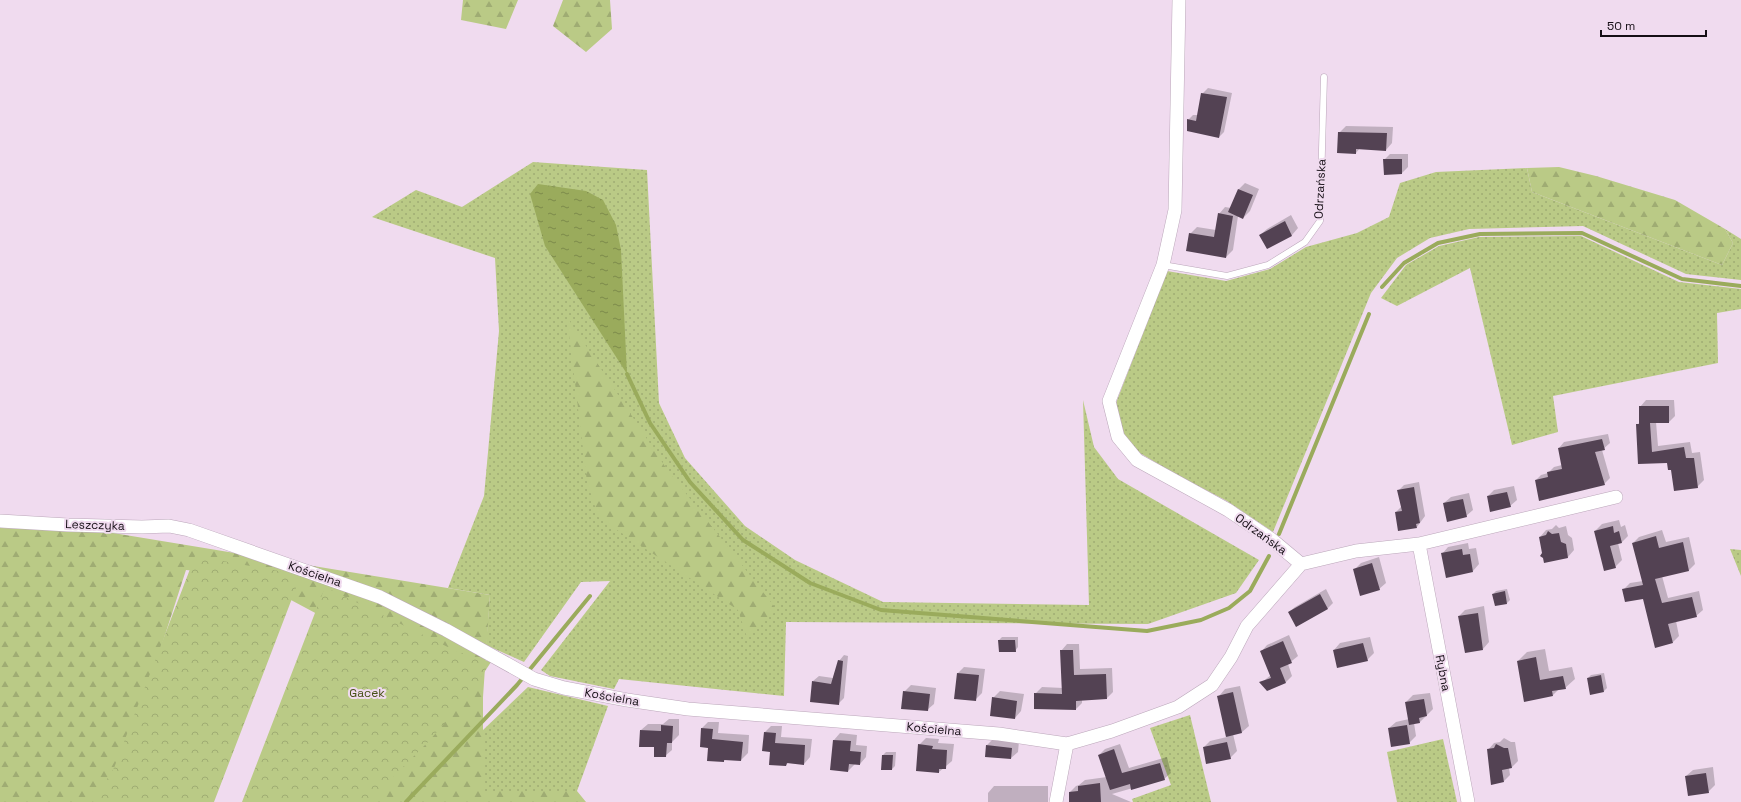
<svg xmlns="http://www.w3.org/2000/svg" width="1741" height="802" font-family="'Space Grotesk',sans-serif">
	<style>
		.grass { fill: url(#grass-dots) }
		.forest { fill: url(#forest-firs) }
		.park { fill: url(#park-crowns) }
		.water { fill: url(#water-ripples) }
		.shadow { fill: #0003 }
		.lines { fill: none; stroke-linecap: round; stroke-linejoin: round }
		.stream { stroke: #9aab5c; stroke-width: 4 }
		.building { fill: #534253 }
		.service-casing { stroke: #bba7ba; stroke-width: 7 }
		.minor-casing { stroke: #bba7ba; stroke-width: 14 }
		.service { stroke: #fff; stroke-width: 6 }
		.minor { stroke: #fff; stroke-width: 13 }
		.labels { text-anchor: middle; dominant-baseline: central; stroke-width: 4; stroke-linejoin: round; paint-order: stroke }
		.street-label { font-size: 12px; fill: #150e15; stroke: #f0dbef }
		.park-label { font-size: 12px; fill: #465016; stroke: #f0dbef }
	</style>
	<defs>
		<pattern id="grass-dots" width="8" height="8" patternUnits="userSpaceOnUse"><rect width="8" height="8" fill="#baca86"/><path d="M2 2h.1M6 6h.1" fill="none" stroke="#9fac73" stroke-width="1.8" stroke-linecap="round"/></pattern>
		<pattern id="forest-firs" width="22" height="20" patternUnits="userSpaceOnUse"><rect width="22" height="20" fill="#baca86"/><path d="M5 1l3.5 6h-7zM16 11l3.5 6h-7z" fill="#9fac73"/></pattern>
		<pattern id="park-crowns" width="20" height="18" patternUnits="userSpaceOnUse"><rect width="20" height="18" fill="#baca86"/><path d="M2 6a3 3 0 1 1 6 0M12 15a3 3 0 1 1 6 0" fill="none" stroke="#9fac73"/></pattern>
		<pattern id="water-ripples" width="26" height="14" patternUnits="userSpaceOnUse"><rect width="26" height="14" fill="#9aab5c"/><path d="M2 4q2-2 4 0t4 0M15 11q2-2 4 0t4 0" fill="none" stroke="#7c8a4b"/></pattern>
	</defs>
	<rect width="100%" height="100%" fill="#f0dbef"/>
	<path class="grass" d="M533,162L647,170L659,403L685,458L745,526L795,560L883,602L1089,605L1083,400L1094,447L1118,479L1259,560L1236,593L1148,624L786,622L784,696L619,679L614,689L550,676L541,670L610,581L581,582L524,662L486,645L490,595L448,588L484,496L499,331L495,258L372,217L416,190L462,207Z
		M1527,168L1532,192L1722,265L1733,243L1725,229L1741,239V280L1686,274L1583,226L1469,229L1430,238L1397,258L1371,293L1273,532L1227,501L1173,473L1140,453L1124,436L1116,403L1167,271L1226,281L1270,269L1306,247L1357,233L1389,217L1400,183L1436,172Z
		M1581,236L1679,282L1741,289V309L1717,313L1718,363L1553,396L1558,432L1512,445L1470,268L1397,306L1381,298L1406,265L1439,246L1479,237Z
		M1730,549L1741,550V576Z
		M528,687L608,706L577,791H483V730Z
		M1190,715L1211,802H1133L1132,799L1171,785L1150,728Z
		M1443,739L1457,802H1397L1387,752Z"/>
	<path class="forest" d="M463,0H518L506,29L461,20Z
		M563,0H610L612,29L586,52L553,26Z
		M1559,167L1596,176L1675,200L1725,229L1733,243L1722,265L1532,192L1527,168Z
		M567,317L666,468L777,610L747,637L738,610L599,518L587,482Z
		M0,528L95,530L490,595L483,697V791H577L586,802H336L392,654L246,576L186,570L111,802H0Z"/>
	<path class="park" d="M195,556L301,575L214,802H93L114,768Z
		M325,587L456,651L491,662L472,691L429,741L368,802H242Z"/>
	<path class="water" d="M538,184L586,191L603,200L616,225L621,250L627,374L545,246L530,194Z"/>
	<path class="shadow" d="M1208,88L1232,93L1224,132L1219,137L1188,120L1193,115H1198L1202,94Z
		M1346,126L1393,127L1392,143L1386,150L1360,148L1356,153L1339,133Z
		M1390,154H1408V167L1402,173L1384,160Z
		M1245,183L1259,189L1250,211L1243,218L1238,216L1233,250L1226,257L1190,234L1197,227L1216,230L1219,214L1225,207L1231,208L1239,189Z
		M1291,215L1298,228L1292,235L1267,248L1260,235L1267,229Z
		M1646,400H1674L1675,416L1669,422H1656L1658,446L1690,442L1692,453L1700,452L1704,480L1697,487L1672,468L1668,462L1639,463L1637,425L1640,422V407Z
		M1608,434L1610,443L1602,450L1610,478L1604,484L1536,480L1541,475L1548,473L1554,467L1562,465L1559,448L1564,442Z
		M1419,482L1425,516L1417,527L1396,512L1402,506L1399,490L1404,485Z
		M1514,486L1517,500L1510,506L1488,496L1494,490Z
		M1469,493L1473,510L1466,516L1444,503L1451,497Z
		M1619,520L1621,527L1625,525L1628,536L1622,542L1618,543L1622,560L1615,567L1595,531L1602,524Z
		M1556,525L1559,528L1566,526L1568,535L1572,538L1574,550L1568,557L1543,553L1540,537L1546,530L1552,529Z
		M1662,530L1666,542L1689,537L1695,564L1689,570L1662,576L1668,598L1699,591L1703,610L1696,616L1676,621L1679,636L1673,642L1644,598L1624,589L1630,583L1643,581L1633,543L1639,537Z
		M1468,543L1469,549L1476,548L1479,564L1473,571L1442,554L1448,547Z
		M1379,557L1386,583L1379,589L1354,570L1361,563Z
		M1326,589L1333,603L1328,608L1297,626L1289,612L1295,607Z
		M1507,589L1510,600L1507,603L1496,605L1493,594L1496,591Z
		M1484,606L1489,642L1483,649L1459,616L1465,610Z
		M1289,635L1298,656L1288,664L1292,676L1286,682L1261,683L1271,675L1261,652L1267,645Z
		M1002,637H1018V647L1015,651L999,640Z
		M1370,637L1374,653L1367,660L1334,650L1340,643Z
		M1067,644H1079L1080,669L1112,668L1113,692L1107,698L1082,700V703L1076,709L1035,694L1042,687L1063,688L1061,651Z
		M1545,649L1549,671L1572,667L1575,679L1565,688L1559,689L1553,695L1518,661L1527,652Z
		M844,655L848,656L844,698L838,704L813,681L819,676L833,678L839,661Z
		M964,667L985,669L982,693L975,700L958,673Z
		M1604,673L1607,688L1604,691L1588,678L1591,675Z
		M911,685L936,688L934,704L927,710L904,692Z
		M1240,686L1249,726L1242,732L1233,734L1237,751L1230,758L1204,747L1210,741L1227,737L1219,696L1225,689Z
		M1000,691L1024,694L1021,711L1015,718L993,698Z
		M1430,693L1433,709L1420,722L1414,723L1416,736L1409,743L1389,728L1396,722L1409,719L1406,702L1413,695Z
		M669,719H679V735L672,742V750L665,756L641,730L648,724H663Z
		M708,722H719L718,733L749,735L748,753L741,760L726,759L724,761L709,747L702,728Z
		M771,726H782L781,737L812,739L810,757L804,764L788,763L786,765L772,751L765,732Z
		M840,733L857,735L856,745L867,746L866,757L860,764H855L848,771L834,740Z
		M926,738L939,739L938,743L954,744L952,761L939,772L919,745Z
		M1504,738L1511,742H1515L1518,761L1512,767L1509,768L1510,775L1504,781L1488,750L1494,743L1500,742Z
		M993,739L1019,741L1018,752L1011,758L987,745Z
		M1120,744L1129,768L1167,757L1171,773L1164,779L1112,794L1131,802H1070V792L1076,786L1079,785L1085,780L1107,777L1099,755L1105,749Z
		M886,752H896L895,766L892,769H882L883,755Z
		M1713,767L1715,785L1708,792L1686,776L1693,770Z
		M994,786H1048V802H988V793Z"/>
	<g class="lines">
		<path class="stream" d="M1382,287L1404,263L1438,243L1480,234L1582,233L1682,279L1741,286
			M627,374L650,423L690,482L743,540L810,583L881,610L1147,631L1201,620L1229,608L1250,591L1269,556
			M1279,534L1369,314
			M406,802L517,685L590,596"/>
	</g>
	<path class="building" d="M1201,93L1227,97L1219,138L1187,131V119L1196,121Z
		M1338,132L1387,133L1386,151L1356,149V154L1337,153Z
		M1383,159H1402V174L1384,175Z
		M1238,189L1253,195L1243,219L1228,212Z
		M1218,213L1233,216L1226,258L1186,251L1189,233L1214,237Z
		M1285,221L1292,236L1267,249L1259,235Z
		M1639,406H1669V423H1650L1652,452L1684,447L1686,458H1694L1698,488L1674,491L1671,470H1668L1667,463L1638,464L1636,424H1639Z
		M1602,439L1605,450L1595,452L1605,485L1539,501L1535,480L1548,477L1547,472L1562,469L1558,448Z
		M1414,487L1420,523L1416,524L1417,528L1398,531L1395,512L1402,511L1397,490Z
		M1507,492L1511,507L1490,512L1487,496Z
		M1463,499L1467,517L1447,522L1443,503Z
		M1613,526L1614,533L1619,531L1622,543L1610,546L1616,568L1604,571L1594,531Z
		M1548,531L1552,534L1559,533L1561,542L1566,544L1568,558L1544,563L1543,558L1540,556L1542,553L1539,537L1546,535Z
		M1656,536L1659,548L1683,542L1689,571L1655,579L1662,603L1692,597L1697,617L1668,624L1673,643L1655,648L1643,599L1625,602L1622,589L1643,585L1632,543Z
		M1462,549L1463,555L1470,554L1473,572L1446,578L1441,553Z
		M1372,563L1380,590L1360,596L1353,569Z
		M1505,591L1507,604L1495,606L1492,594Z
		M1320,594L1328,609L1296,627L1288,612Z
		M1478,613L1483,650L1465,653L1458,616Z
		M998,640H1015L1016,652H999Z
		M1283,641L1292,663L1280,668L1286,683L1267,691L1259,682L1271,678L1260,651Z
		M1363,643L1368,661L1337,668L1333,650Z
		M1060,650H1073L1074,675L1106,674L1107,699L1076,701V710L1034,709V693L1062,694Z
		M1536,657L1540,680L1563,676L1566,689L1552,691L1553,696L1524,702L1517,661Z
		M838,660L843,661L839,705L810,702L812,681L831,684Z
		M957,673L979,675L976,701L954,699Z
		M1601,675L1604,692L1590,695L1587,678Z
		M903,691L930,694L928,711L901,709Z
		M1233,692L1242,733L1226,737L1217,696Z
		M992,697L1017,701L1015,719L990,716Z
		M1424,699L1427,716L1419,718L1420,723L1409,725L1405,702Z
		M661,725L673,726L672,743H667L666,757H654V747H639L640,730L661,731Z
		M1407,725L1410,744L1391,747L1388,728Z
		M701,728L713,729L712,739L743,742L741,761L724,760V762L707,761L708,748L700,747Z
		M764,732L776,733L775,743L805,745L804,765L787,763L786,766L769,765L770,752L762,751Z
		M833,740L851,741L850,751L861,752L860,765L849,764L848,772L830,770Z
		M1227,742L1231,759L1206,764L1203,747Z
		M918,744L933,746L932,749L947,750L946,769H939V773L916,771Z
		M1496,744L1504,748H1508L1512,768L1502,770L1504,782L1491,785L1487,749L1494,748Z
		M986,745L1012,748L1011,759L985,757Z
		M1114,749L1122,773L1160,763L1165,780L1131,790L1130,784L1110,790L1098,755Z
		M882,755H893L892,770H881Z
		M1706,773L1709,793L1688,796L1685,776Z
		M1100,783L1101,802H1069V792L1078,791V786Z"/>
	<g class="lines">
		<defs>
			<path id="service" d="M1163,265L1227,276L1268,265L1305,242L1320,221L1324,77"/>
			<path id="minor" d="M1179,0L1175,210L1163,265L1109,401L1118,437L1137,460L1228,510L1271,539L1301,564
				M0,521L68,525L142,527L169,526L189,530L380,597L446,630L534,679L564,688L627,700L688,709L999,734L1067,744L1112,731L1178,707L1212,685L1231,657L1247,626L1301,564
				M1419,544L1616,497
				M1301,564L1356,551L1419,544L1468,802
				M1056,802L1067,744"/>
		</defs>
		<use href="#service" class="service-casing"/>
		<use href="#minor" class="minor-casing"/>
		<use href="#service" class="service"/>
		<use href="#minor" class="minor"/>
	</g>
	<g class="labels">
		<g class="street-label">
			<text transform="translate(1320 189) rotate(-87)">Odrzańska</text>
			<text transform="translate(95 525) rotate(2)">Leszczyka</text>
			<text transform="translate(1261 534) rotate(36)">Odrzańska</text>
			<text transform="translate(315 574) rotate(19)">Kościelna</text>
			<text transform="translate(1443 673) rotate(79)">Rybna</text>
			<text transform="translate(612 697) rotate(10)">Kościelna</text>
			<text transform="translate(934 729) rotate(5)">Kościelna</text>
		</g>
		<g class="park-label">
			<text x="367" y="693">Gacek</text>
		</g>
	</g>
	<path d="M1601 30v6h105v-6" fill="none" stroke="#150e15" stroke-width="2"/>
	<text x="1607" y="30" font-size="12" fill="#150e15" stroke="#f0dbef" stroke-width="3" paint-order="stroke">50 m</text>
</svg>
